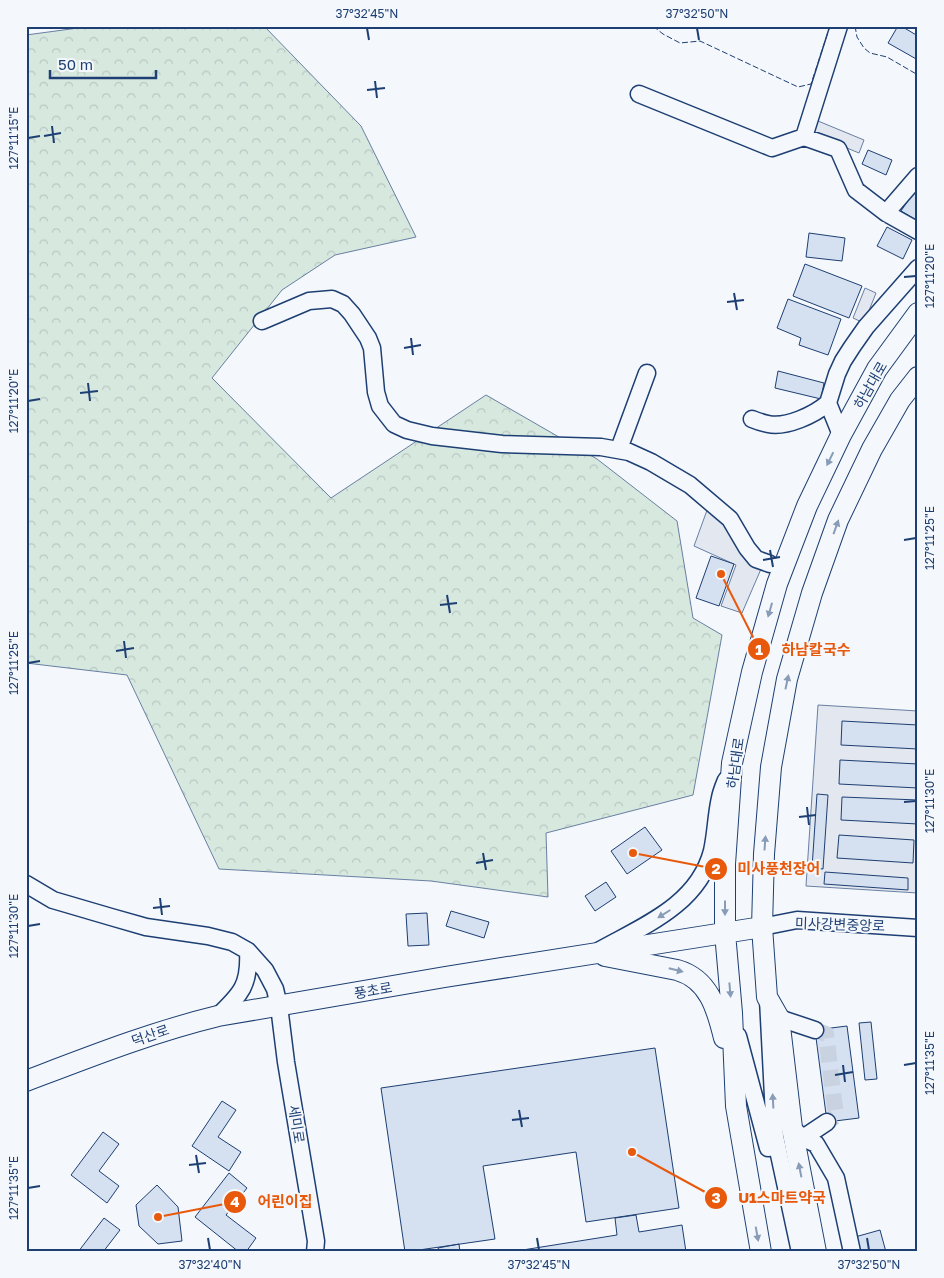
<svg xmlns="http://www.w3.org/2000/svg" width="944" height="1278" font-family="'Golos Text','Noto Sans KR',sans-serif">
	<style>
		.forest { fill: url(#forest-crowns); stroke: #687fa3 }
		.parking { fill: #e3e8f0; stroke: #687fa3 }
		.building { fill: #d5e0f0; stroke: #1d3f73 }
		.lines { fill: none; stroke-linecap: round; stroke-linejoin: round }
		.minor-tunnel { stroke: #c9d2e0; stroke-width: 16; stroke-dasharray: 16 8; stroke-linecap: butt }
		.minor-casing { stroke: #1d3f73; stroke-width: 19 }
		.major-casing { stroke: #1d3f73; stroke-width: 22 }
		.minor { stroke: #f4f7fb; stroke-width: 16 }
		.major { stroke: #f4f7fb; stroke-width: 20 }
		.fence { stroke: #1d3f73; stroke-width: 1; stroke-dasharray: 6 2.5; stroke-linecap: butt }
		.oneway { fill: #889bb7 }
		.ticks { fill: none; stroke: #1d3f73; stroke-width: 2 }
		.labels { text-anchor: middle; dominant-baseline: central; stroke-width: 4; stroke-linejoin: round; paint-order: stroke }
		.street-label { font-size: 14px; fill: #1d3f73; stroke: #f4f7fb }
		.leader { fill: none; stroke: #e8590c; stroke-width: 2 }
		.callout-dot { fill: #e8590c; stroke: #f4f7fb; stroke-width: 2 }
		.mark-label { font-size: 15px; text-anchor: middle; font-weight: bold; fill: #fff }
		.callout-label { font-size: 15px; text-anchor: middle; font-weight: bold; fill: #e8590c; stroke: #f4f7fb; stroke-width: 4; stroke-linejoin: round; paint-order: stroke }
		.neatline { fill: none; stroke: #1d3f73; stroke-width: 2 }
		.ticks-label { font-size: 12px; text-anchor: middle; fill: #1d3f73 }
	</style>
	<defs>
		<pattern id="forest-crowns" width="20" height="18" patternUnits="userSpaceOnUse" patternTransform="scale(1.25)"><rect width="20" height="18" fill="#d7e8df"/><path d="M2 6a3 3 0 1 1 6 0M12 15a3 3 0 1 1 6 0" fill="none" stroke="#b8c8c3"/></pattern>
	</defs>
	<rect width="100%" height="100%" fill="#f4f7fb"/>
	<path class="forest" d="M93,26H264L361,126L416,237L335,255L282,290L212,378L331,498L486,395L597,459L677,521L693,618L722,635L693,795L546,833L548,897L431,881L219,869L127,675L26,663V35Z"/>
	<path class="parking" d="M818,121L864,140L859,153L813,134Z
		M865,288L876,293L864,323L853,318Z
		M710,502L761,569L742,613L721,606L736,565L694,546Z
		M818,705L918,711V893L806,886Z"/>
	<path class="building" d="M898,26H901L918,36V60L888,43Z
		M868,150L892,160L886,175L862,164Z
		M917,187L918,188V221L901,211Z
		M887,227L912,240L903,259L877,246Z
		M809,233L845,238L842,261L806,257Z
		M805,264L862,286L849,318L793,296Z
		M788,299L841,319L828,355L799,345L801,338L777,328Z
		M778,371L824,383L821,399L775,388Z
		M711,556L734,564L719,606L696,598Z
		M842,721L918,725V749L841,745Z
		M840,760L918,764V788L839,784Z
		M817,794L828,795L823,869L812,868Z
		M842,797L918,800V824L841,820Z
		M645,827L662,850L627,874L611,851Z
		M839,835L914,840L913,863L837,858Z
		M825,872L908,878V890L824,884Z
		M606,882L616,897L595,911L585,896Z
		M451,911L489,922L484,938L446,926Z
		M427,913L429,945L408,946L406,914Z
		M871,1022L877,1079L865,1080L859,1023Z
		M847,1026L859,1118L827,1122L815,1030Z
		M655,1048L679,1208L586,1222L576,1152L483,1166L495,1239L405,1252L381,1088Z
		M222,1101L236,1110L218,1137L241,1152L229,1171L192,1146Z
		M103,1132L119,1144L99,1171L119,1186L107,1203L71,1175Z
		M229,1173L247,1188L226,1215L256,1238L246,1252H239L195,1217Z
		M157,1185L178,1207L182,1241L158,1244L139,1226L136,1205Z
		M636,1215L639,1232L682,1225L686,1252H510L617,1235L615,1218Z
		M104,1218L120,1230L103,1252H78Z
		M880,1230L886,1252H859L855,1237Z
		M459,1244L460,1252H439L438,1248Z"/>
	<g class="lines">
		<path class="minor-tunnel" d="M815,1030L826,1034L836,1116L827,1122"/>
		<defs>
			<path id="minor" d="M639,94L772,148L804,137L839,26
				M804,137L838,149L856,190L886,213L918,231
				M886,213L918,176
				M262,321L309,301L332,299L343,304L352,314L368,338L372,348L376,392L380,406L394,424L407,430L432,436L502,444L601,447L629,452L651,462L690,485L730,519L747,548L756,559L770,564
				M752,419C757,421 763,423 768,424C786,428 814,415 828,403
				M841,435L828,403L837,374L843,361L852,347L866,327L918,268
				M619,449L647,373
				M26,884L53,900L111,917L146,927L208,936L232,942L248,951L265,970L275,989L279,1006L286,1062L316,1241L315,1252
				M762,927L797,920L918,928
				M600,950C643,926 698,905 712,851C716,833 716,815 720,798C721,792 724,785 726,780
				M768,999L775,1136L800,1252
				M218,1016C241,994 250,985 248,951
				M779,1018L815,1030
				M738,1036L768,1148
				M792,1128L803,1138L816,1144L836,1178L852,1252
				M803,1138L827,1122"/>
			<path id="major" d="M605,956L677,970C709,979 717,1009 724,1038
				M26,1081C89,1057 152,1032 218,1016L445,977L762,927
				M761,1252L736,1106L732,1013L725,933V864L732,763L752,672L777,584L807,506L841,435L877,369L918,313
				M816,1252L792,1128L779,1018L767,997L762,927L764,854L771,767L787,679L812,593L838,520L872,449L900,400L918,377"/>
		</defs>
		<use href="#minor" class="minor-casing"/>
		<use href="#major" class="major-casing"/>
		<use href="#minor" class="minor"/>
		<use href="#major" class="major"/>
		<path class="fence" d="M653,26L663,34L680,43L700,41L798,87L811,84L830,26
			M855,26L857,37L864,48L870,53L887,57L918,75"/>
	</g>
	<defs><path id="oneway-solid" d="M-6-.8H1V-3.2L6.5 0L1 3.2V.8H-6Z" transform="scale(1.25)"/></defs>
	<g class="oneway">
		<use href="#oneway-solid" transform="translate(830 459) rotate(116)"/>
		<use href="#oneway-solid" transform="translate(836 527) rotate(-70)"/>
		<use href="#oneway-solid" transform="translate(770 610) rotate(106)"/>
		<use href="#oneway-solid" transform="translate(787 682) rotate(-78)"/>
		<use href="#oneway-solid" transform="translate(765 843) rotate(-86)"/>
		<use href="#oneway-solid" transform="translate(725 908) rotate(90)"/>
		<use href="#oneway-solid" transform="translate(664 914) rotate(148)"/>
		<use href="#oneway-solid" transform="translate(676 970) rotate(14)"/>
		<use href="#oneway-solid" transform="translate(730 990) rotate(85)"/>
		<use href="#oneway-solid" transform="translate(773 1101) rotate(-93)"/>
		<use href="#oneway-solid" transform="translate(800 1170) rotate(-101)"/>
		<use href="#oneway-solid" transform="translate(757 1234) rotate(80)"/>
	</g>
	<path class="ticks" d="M367,28L369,40M697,28L699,40M375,81L377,98M367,90L385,88M52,126L54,143M44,136L61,133M28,138L40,136M904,277L916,276M734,293L737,310M727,302L744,300M411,338L413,355M404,348L421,345M88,383L90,401M80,393L98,391M28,401L40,399M904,540L916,538M770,550L773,567M763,560L780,557M447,595L450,613M440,605L457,603M124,641L126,658M116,651L134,648M28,663L40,661M904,802L916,801M807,807L809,825M799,817L816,815M483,853L486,870M476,863L493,860M160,898L162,915M153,908L170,906M28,926L40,924M843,1065L845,1082M904,1065L916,1063M835,1075L853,1072M519,1110L522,1127M512,1120L529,1118M196,1155L199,1173M189,1165L206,1163M28,1188L40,1186M208,1238L210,1250M537,1238L539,1250M867,1238L869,1250"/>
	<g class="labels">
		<g class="street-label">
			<text transform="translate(870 385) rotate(-60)">하남대로</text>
			<text transform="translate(735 763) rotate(-82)">하남대로</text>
			<text transform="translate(840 924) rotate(2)">미사강변중앙로</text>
			<text transform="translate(373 990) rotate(-10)">풍초로</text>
			<text transform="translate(150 1035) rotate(-19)">덕산로</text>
			<text transform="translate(297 1124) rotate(81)">세미로</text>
		</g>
	</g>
	<path class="leader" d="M721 574L759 649M633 853L716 869M632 1152L716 1198M158 1217L235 1202"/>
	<g class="callout-dot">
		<circle cx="721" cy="574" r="5"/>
		<circle cx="633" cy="853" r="5"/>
		<circle cx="632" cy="1152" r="5"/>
		<circle cx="158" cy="1217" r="5"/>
		<circle cx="759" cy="649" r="12"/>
		<circle cx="716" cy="869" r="12"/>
		<circle cx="716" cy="1198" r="12"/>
		<circle cx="235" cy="1202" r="12"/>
	</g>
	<g class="mark-label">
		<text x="759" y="655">1</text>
		<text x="716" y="874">2</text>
		<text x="716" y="1203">3</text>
		<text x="235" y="1207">4</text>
	</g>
	<g class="callout-label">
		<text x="816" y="655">하남칼국수</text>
		<text x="779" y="874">미사풍천장어</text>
		<text x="782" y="1203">U1스마트약국</text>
		<text x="285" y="1207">어린이집</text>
	</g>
	<rect width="944" height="1278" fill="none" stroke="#f4f7fb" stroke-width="55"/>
	<path d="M50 70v8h106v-8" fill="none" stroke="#1d3f73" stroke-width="2.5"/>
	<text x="58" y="70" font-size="15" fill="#1d3f73" stroke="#f4f7fb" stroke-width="4" paint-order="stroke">50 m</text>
	<rect x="28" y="28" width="888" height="1222" class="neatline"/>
	<g class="ticks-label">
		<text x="367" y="18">37°32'45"N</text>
		<text x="697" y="18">37°32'50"N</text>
		<text transform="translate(14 138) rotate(-90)" y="4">127°11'15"E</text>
		<text transform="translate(930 276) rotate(-90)" y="4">127°11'20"E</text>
		<text transform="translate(14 401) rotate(-90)" y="4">127°11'20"E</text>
		<text transform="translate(930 538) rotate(-90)" y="4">127°11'25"E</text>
		<text transform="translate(14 663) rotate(-90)" y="4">127°11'25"E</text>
		<text transform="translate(930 801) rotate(-90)" y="4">127°11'30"E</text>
		<text transform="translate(14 926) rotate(-90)" y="4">127°11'30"E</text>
		<text transform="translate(930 1063) rotate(-90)" y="4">127°11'35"E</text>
		<text transform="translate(14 1188) rotate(-90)" y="4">127°11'35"E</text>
		<text x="210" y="1269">37°32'40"N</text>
		<text x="539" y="1269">37°32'45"N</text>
		<text x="869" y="1269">37°32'50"N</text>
	</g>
</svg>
